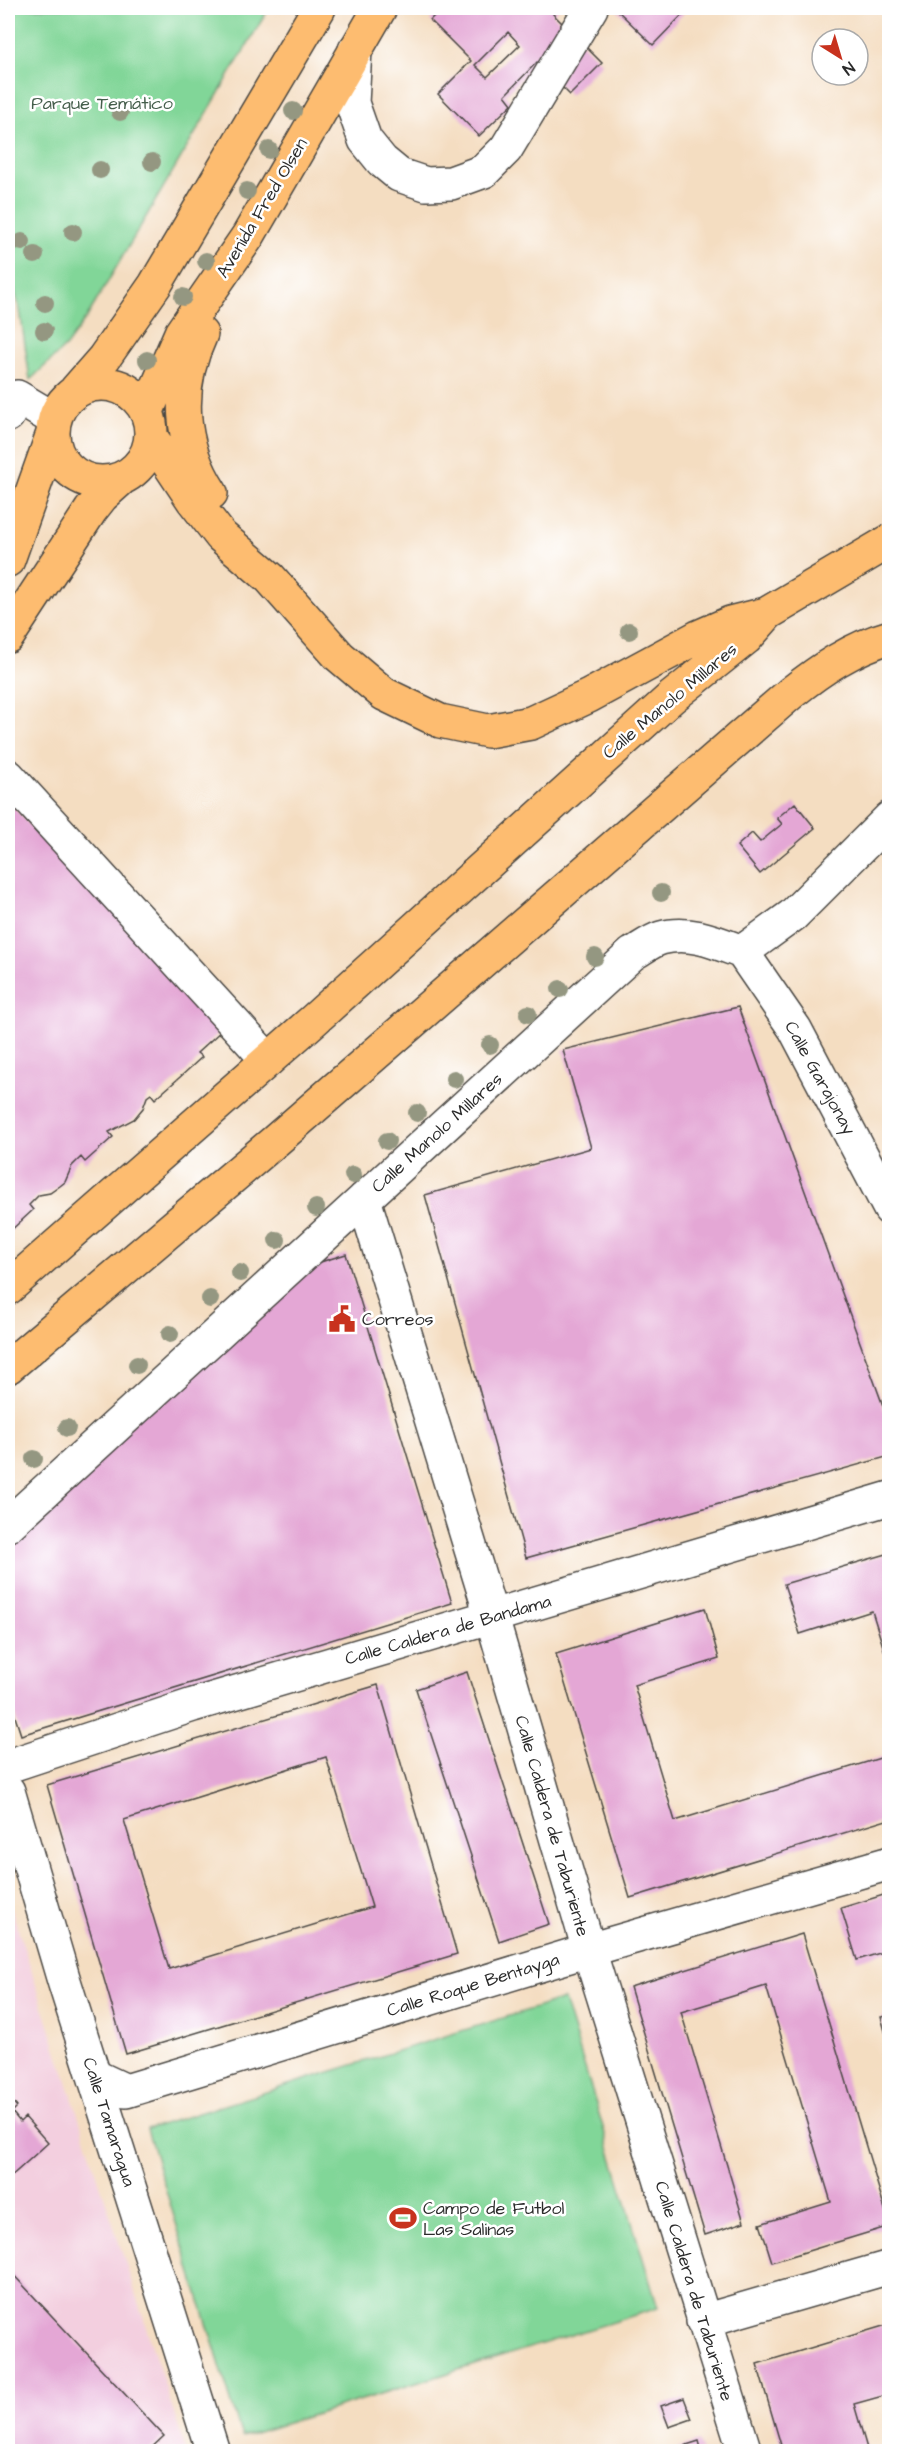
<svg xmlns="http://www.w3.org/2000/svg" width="897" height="2459" font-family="'Architects Daughter',sans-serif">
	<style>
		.built { fill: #f3cfdf }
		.green { fill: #81d698; stroke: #568062; stroke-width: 1.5 }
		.building { fill: #e4a7d5; fill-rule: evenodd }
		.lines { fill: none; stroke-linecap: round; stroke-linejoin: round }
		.minor-casing { stroke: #494642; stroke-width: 36 }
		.major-casing { stroke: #494642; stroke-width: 36 }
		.path { stroke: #494642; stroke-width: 4; stroke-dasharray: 4.5 4.5; stroke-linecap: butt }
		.minor { stroke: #fff; stroke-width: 33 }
		.major { stroke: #fdbc6f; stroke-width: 33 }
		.tree { fill: #949781 }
		.labels { text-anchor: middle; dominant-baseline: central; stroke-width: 5; stroke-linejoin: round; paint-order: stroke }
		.park-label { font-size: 18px; fill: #455e4c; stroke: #fff }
		.street-label { font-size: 18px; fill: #2b2b2b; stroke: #fff }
		.poi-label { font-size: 18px; fill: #2b2b2b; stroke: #fff; text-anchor: start }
	</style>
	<rect width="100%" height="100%" fill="#fff"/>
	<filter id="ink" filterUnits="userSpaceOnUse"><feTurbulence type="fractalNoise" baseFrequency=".0167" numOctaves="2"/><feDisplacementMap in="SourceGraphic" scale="12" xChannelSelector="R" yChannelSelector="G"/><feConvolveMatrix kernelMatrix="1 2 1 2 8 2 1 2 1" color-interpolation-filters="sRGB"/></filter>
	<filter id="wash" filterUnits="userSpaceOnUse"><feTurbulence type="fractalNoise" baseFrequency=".008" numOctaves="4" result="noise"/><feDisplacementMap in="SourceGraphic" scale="24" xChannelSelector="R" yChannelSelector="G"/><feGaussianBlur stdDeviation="1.35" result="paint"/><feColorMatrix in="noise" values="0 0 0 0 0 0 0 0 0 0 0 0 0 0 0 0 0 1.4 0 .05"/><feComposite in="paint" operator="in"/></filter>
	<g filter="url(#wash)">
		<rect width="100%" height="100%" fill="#f4ddc1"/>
		<path class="built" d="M8,1898L186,2451H8Z"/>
		<path class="green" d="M8,8H269L87,317L66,346L30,380L20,310L8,268Z
			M564,1999L658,2308L242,2437L147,2129Z"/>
		<g id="blocks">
			<path class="building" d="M442,8H560L553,14L602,63L570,95L537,62L505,95L512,104L479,136L438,94L471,61L430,20ZM508,32L520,45L487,77L475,65Z
				M615,8H678L684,13L653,45Z
				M8,800L39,836L44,832L222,1030L197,1053L202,1057L179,1078L155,1099L151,1094L147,1097L143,1108L134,1119L109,1132L113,1137L85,1162L81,1157L72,1166L65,1182L60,1186L50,1193L39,1195L29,1205L33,1210L8,1233Z
				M795,803L815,828L760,874L737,846L752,833L760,842L782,824L777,818Z
				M738,1007L890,1425V1456L526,1558L425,1195L591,1148L563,1050Z
				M346,1254L452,1603L21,1735L8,1695V1540L289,1272Z
				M890,1553V1669L872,1611L800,1634L784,1584Z
				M705,1608L719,1659L634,1685L675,1821L890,1755V1819L630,1898L556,1654Z
				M467,1672L549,1924L499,1941L416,1689Z
				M378,1685L457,1954L126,2054L47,1785ZM326,1757L372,1907L169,1969L124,1820Z
				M890,1893V1950L857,1960L841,1908Z
				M802,1934L890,2226L772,2262L760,2224L831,2202L766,1986L681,2012L744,2222L705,2235L630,1987Z
				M890,2015V2045H889L881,2017Z
				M8,2096L17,2107L12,2112L20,2122L25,2117L48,2143L8,2179Z
				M8,2269L164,2436L147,2452H8Z
				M890,2324V2394L854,2404L868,2452H783L757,2364Z
				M684,2398L692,2419L669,2427L661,2406Z
				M699,2441L702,2452H675L674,2449Z"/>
		</g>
	</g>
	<g filter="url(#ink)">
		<use href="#blocks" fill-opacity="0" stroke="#494642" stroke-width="1.5"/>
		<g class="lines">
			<defs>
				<path id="minor" d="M355,50L352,103L365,140L382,161L399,175L426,184L451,183L484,171L506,149L591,8
					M8,415L17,397L54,419
					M8,776L268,1060
					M742,952L795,1029L890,1209
					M742,952L793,915L890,818
					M364,1199L492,1618L589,1950L745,2452
					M8,1525L632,954C641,949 651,941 661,938C689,930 716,942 742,952
					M8,1766L193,1705L890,1498
					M8,1791L64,1981L213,2452
					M94,2076L126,2091L589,1950L890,1863
					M703,2321L890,2267"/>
				<path id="major" d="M201,334C176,387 179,444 211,493
					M53 433a49 49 0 1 1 98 0a49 49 0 1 1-98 0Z
					M76,390L104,358L155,285L319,8
					M147,411L181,333L248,236L380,8
					M151,437L193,500L221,536L270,578L339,656L384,694L440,721L488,731L531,723L589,696L698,637L730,623L766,614
					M8,560L52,436
					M8,636L91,510L102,496L122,478
					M8,1288L315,1019L672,697L746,638L768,613L890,541
					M8,1367L274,1142L791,693C821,669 852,648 890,637"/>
			</defs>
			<use href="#minor" class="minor-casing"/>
			<use href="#major" class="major-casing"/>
			<path class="path" d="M8,350L11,361"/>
			<use href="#minor" class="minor"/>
			<use href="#major" class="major"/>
		</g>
		<g class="tree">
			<circle cx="293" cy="111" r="9"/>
			<circle cx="120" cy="112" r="9"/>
			<circle cx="269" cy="150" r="9"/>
			<circle cx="152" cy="162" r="9"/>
			<circle cx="100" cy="170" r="9"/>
			<circle cx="247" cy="191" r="9"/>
			<circle cx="73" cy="232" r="9"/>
			<circle cx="22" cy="242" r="9"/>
			<circle cx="35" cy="255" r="9"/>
			<circle cx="206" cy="261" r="9"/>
			<circle cx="183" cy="297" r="9"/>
			<circle cx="45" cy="303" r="9"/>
			<circle cx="44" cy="331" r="9"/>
			<circle cx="147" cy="360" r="9"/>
			<circle cx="629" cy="631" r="9"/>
			<circle cx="661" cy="893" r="9"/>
			<circle cx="595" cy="957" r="9"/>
			<circle cx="560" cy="989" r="9"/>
			<circle cx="528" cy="1014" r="9"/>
			<circle cx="490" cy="1045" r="9"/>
			<circle cx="454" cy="1079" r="9"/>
			<circle cx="417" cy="1113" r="9"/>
			<circle cx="387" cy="1141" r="9"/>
			<circle cx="353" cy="1175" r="9"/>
			<circle cx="316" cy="1208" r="9"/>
			<circle cx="277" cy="1240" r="9"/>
			<circle cx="240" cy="1273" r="9"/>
			<circle cx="210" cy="1299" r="9"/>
			<circle cx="170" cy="1334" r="9"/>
			<circle cx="137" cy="1365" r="9"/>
			<circle cx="67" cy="1428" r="9"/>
			<circle cx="34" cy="1459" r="9"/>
		</g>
	</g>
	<defs>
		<symbol id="civic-bare" viewBox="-9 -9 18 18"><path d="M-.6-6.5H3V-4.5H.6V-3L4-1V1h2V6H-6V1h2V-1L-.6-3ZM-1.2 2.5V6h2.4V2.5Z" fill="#c8321e" stroke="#fff" stroke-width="2.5" paint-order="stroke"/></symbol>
		<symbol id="stadium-bare" viewBox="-9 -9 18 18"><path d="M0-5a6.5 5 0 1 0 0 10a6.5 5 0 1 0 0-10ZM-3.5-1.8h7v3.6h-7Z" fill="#c8321e" stroke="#fff" stroke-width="2.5" paint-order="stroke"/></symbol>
	</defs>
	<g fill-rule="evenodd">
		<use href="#civic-bare" x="323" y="1300" width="38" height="38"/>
		<use href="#stadium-bare" x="384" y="2199" width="38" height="38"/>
	</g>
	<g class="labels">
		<g class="park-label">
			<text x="102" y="103">Parque Temático</text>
		</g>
		<g class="street-label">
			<text transform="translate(262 208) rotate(-59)">Avenida Fred Olsen</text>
			<text transform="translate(670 701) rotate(-40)">Calle Manolo Millares</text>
			<text transform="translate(820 1078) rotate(61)">Calle Garajonay</text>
			<text transform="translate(437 1133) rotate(-42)">Calle Manolo Millares</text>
			<text transform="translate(448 1630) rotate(-16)">Calle Caldera de Bandama</text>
			<text transform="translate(552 1826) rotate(74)">Calle Caldera de Taburiente</text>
			<text transform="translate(473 1985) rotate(-17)">Calle Roque Bentayga</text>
			<text transform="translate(109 2122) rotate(72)">Calle Tamaragua</text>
			<text transform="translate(694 2291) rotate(73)">Calle Caldera de Taburiente</text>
		</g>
		<g class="poi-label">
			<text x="362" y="1319">Correos</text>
			<text x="423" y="2208">Campo de Futbol<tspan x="423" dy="21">Las Salinas</tspan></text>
		</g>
	</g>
	<rect width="897" height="2459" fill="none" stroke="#fff" stroke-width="30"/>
	<g transform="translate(840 57) rotate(143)"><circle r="28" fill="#ffffff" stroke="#aaaaaa" stroke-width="1.5"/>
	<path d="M0-4.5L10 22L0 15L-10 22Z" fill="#c8321e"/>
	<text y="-9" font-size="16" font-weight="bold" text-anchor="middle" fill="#2b2b2b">N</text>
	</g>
</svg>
